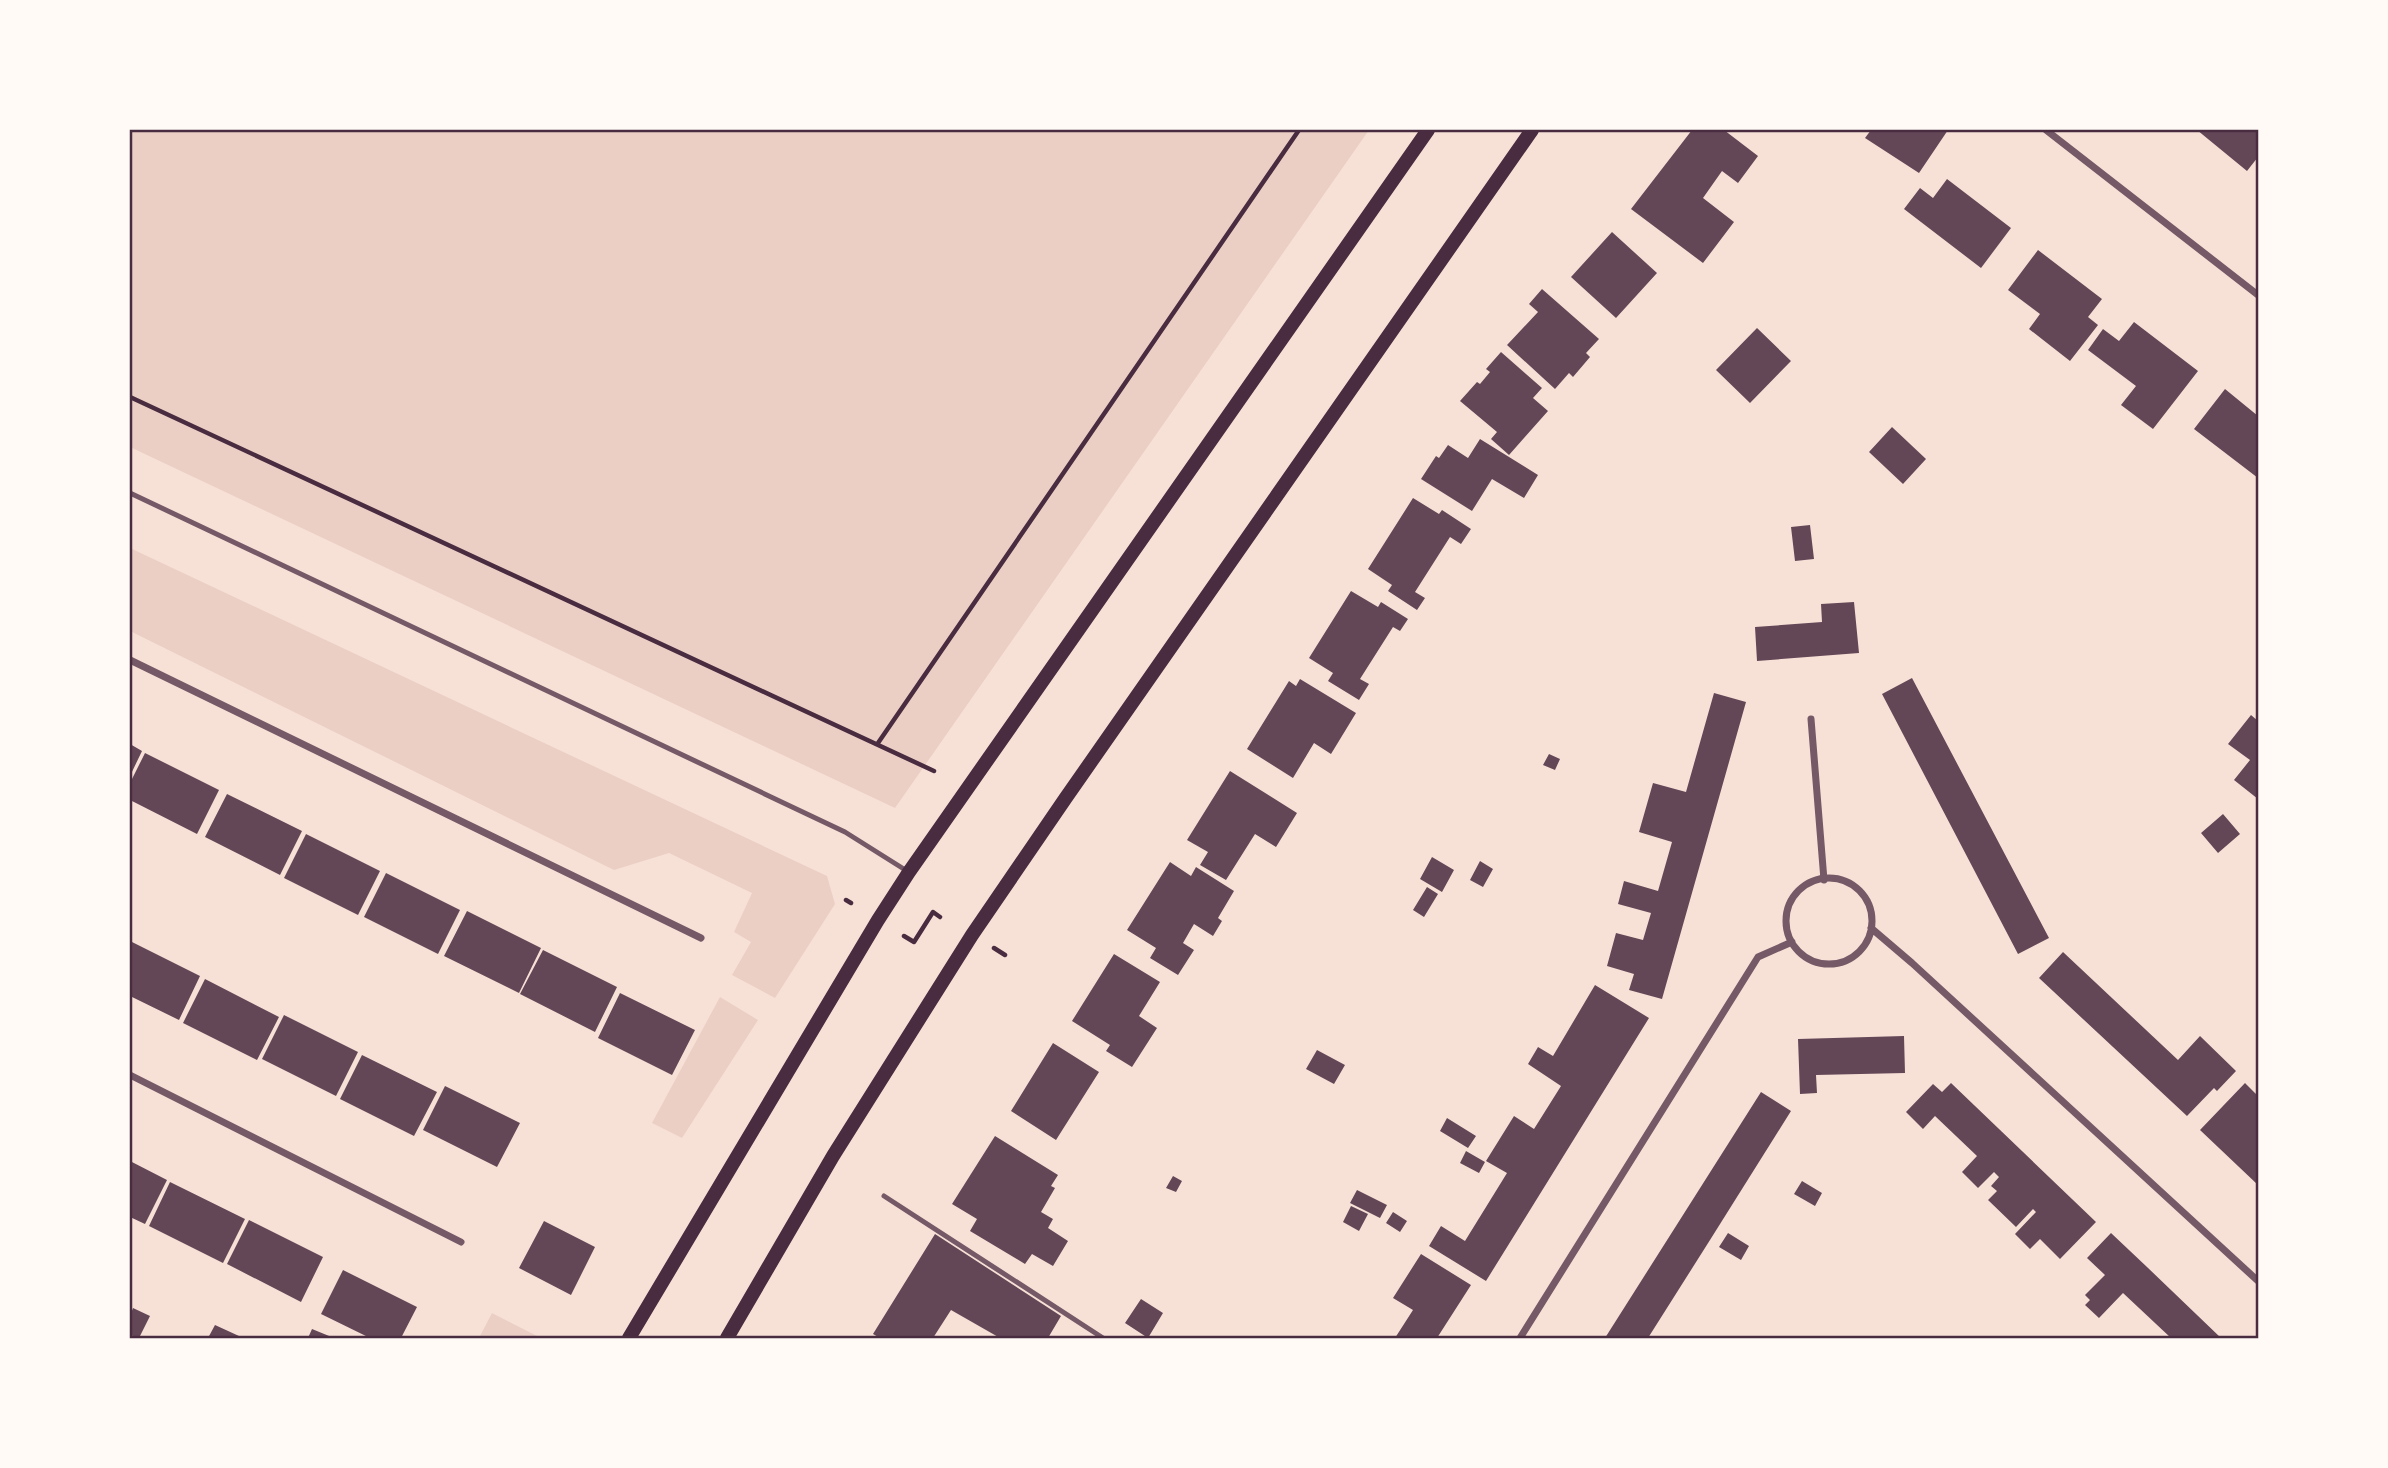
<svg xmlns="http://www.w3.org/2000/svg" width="2388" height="1468" font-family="'Asap Condensed',sans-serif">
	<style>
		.green { fill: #ebcfc5 }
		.building { fill: #644757 }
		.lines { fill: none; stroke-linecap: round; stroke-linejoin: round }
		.path { stroke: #4a2c40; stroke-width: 4.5 }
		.service { stroke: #755966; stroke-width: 5 }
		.minor { stroke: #755966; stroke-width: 7 }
		.secondary { stroke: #4a2c40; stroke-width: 14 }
		.neatline { fill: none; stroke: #4a2c40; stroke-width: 2.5 }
	</style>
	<rect width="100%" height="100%" fill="#f7e1d7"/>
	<path class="green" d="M130,130H1369L895,808L130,447Z
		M130,548L827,876L835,904L775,998L732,975L751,942L734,932L752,893L669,853L614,870L134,633L130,630Z
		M720,997L758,1020L682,1138L652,1123Z
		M492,1313L541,1338H479Z"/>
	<path class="building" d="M1692,130H1724L1758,156L1738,183L1722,171L1703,198L1734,222L1703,263L1631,209Z
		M1871,130H1948L1919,173L1865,138Z
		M2197,130H2258V157L2247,171Z
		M1947,179L2011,228L1981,268L1904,209L1920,188L1933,198Z
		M1612,232L1657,273L1616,318L1571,277Z
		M2038,250L2102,299L2088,317L2098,325L2070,361L2029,329L2040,314L2008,290Z
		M1542,289L1599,339L1586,353L1590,357L1573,377L1569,373L1555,389L1507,345L1538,312L1529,304Z
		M2134,322L2198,371L2153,429L2121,405L2136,386L2088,350L2103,329L2119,341Z
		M1757,328L1791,361L1750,403L1716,370Z
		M1501,352L1542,388L1533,398L1548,411L1509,455L1491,439L1497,432L1460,401L1477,382L1480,384L1490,372L1486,369Z
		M2225,389L2258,416V478L2194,429Z
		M1892,427L1926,459L1903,484L1869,452Z
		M1480,439L1538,475L1524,498L1492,479L1472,511L1421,479L1436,456L1439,458L1448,445L1468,458Z
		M1413,498L1439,514L1442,510L1471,529L1461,544L1450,537L1415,592L1425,598L1417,610L1388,591L1392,585L1368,569Z
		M1810,525L1814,559L1795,561L1791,527Z
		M1351,591L1378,607L1381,602L1408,619L1400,631L1393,627L1360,679L1369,684L1359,700L1328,681L1333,673L1309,658Z
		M1854,602L1859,653L1757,661L1755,627L1822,622L1821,604Z
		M1912,678L2049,938L2018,954L1882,694Z
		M1300,679L1356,713L1331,754L1314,743L1293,778L1247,749L1289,681L1296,686Z
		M1714,693L1746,702L1662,999L1629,990L1634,974L1607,966L1616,933L1643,940L1651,913L1618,904L1624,881L1658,891L1672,842L1639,832L1653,783L1686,792Z
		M2251,715L2258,721V799L2234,780L2250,760L2228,744Z
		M130,744L142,751L130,776Z
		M145,753L219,790L197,834L130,800V783Z
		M1549,754L1560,759L1555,770L1543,765Z
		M1230,771L1297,813L1276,847L1255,834L1226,880L1200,865L1208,852L1187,840Z
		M227,794L302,831L280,875L205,837Z
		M2223,814L2240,834L2218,853L2201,833Z
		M306,834L380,871L358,915L284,878Z
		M1432,857L1454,870L1442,892L1420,879Z
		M1480,861L1493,869L1483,887L1470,880Z
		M1170,862L1191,876L1196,867L1234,891L1218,918L1222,921L1213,936L1194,924L1183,943L1194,950L1178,975L1150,958L1156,948L1127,930Z
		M386,873L460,910L438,954L364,917Z
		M1427,887L1438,894L1424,917L1413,910Z
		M467,911L541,948L519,993L444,956Z
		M130,941L200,976L179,1020L130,996Z
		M543,950L617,987L595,1032L520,994Z
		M2063,952L2178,1060L2200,1036L2236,1071L2217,1091L2214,1088L2187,1116L2039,978Z
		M1114,954L1160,982L1139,1016L1157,1028L1132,1067L1106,1051L1110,1045L1072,1021Z
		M205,979L279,1017L257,1060L183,1023Z
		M1595,985L1649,1018L1486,1281L1429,1246L1441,1226L1465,1241L1507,1173L1486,1161L1514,1116L1534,1129L1561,1086L1528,1064L1538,1047L1553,1056Z
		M620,993L695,1030L672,1075L598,1038Z
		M284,1015L358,1052L336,1096L262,1059Z
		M1904,1036L1905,1073L1816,1075L1817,1093L1800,1094L1798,1039Z
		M1053,1043L1099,1072L1056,1140L1011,1111Z
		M1317,1050L1345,1065L1334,1084L1306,1069Z
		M362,1055L437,1092L414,1136L340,1099Z
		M1951,1083L2096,1222L2060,1259L2040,1239L2030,1249L2015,1234L2036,1212L2033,1209L2016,1227L1988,1200L1997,1191L1991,1186L1999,1177L1994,1172L1978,1188L1962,1172L1977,1156L1935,1116L1923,1129L1906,1112L1933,1084L1942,1092Z
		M2245,1083L2258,1096V1185L2200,1130Z
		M445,1086L520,1123L497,1167L423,1130Z
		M1761,1092L1791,1111L1710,1240L1648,1338H1605Z
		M1447,1118L1476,1136L1468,1148L1440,1131Z
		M995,1136L1058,1175L1051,1186L1055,1188L1041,1212L1053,1219L1048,1228L1068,1241L1053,1266L1032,1254L1025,1264L970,1231L977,1219L952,1204Z
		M1466,1151L1485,1162L1479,1173L1460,1163Z
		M130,1161L167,1180L145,1224L130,1217Z
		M1173,1176L1182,1181L1176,1192L1166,1188Z
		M1802,1181L1822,1193L1815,1206L1794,1194Z
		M170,1182L245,1219L223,1263L149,1226Z
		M1357,1190L1387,1205L1380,1218L1350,1203Z
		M1351,1206L1368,1214L1359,1231L1343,1222Z
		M1393,1212L1407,1221L1400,1232L1386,1223Z
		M249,1220L323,1257L301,1302L227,1264Z
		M544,1221L595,1247L571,1295L519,1268Z
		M1728,1233L1749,1246L1741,1260L1719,1247Z
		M2111,1233L2147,1267L2221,1338H2171L2123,1293L2099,1318L2085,1305L2090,1300L2085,1295L2105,1275L2087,1258Z
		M935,1234L1061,1316L1048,1338H1000L951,1310L933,1338H880L873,1334Z
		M1421,1254L1471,1285L1437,1338H1395L1413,1310L1393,1298Z
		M343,1270L417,1307L401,1338H370L321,1314Z
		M1141,1299L1163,1313L1148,1338L1125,1323Z
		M133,1308L150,1316L139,1338L130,1335V1316Z
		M215,1325L239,1336L238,1338H208Z
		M312,1329L334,1338H308Z"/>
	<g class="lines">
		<path class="path" d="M130,397L934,771
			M878,743L1299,130
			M846,900L851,903
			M904,936L914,942L933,912L940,917
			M994,948L1005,955"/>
		<path class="service" d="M130,493L845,832L907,871
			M884,1196L1103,1338"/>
		<path class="minor" d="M2046,130L2258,295
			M130,660L701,938
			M1811,719L1824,880
			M1786 921a43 43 0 1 1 86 0a43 43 0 1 1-86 0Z
			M1871,928L1912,963L2258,1281
			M130,1075L461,1242
			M1520,1338L1758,957L1792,942"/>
		<path class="secondary" d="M629,1338L878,920L909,872L1428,130
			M727,1338L833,1156L972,935L1065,799L1532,130"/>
	</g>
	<rect width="2388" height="1468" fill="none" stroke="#fffaf5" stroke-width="262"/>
	<rect x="131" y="131" width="2126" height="1206" class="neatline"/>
</svg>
